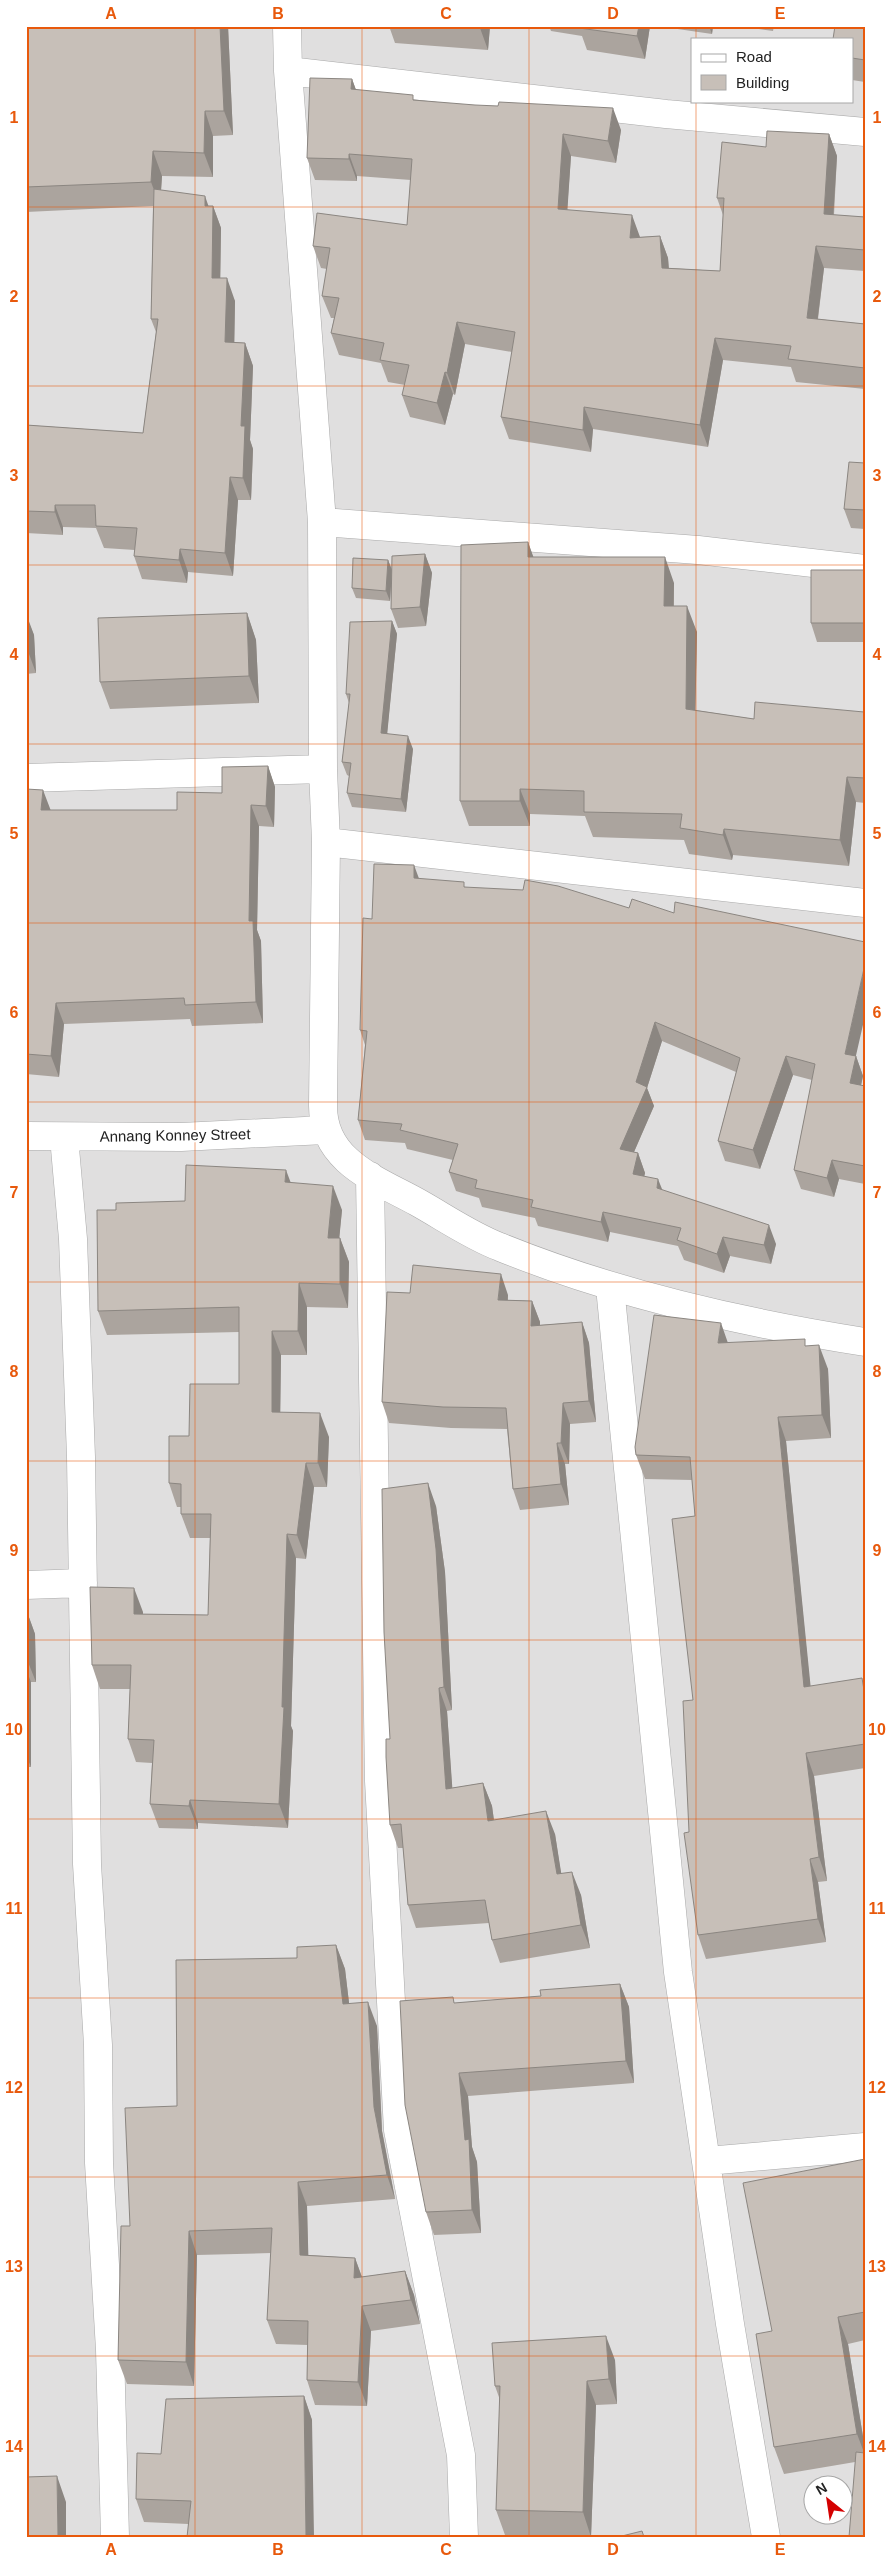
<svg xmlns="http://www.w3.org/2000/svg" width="891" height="2563" font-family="Helvetica,sans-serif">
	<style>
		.residential { fill: #e0dfdf; fill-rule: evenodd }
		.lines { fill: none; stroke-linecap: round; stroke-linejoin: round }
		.minor-casing { stroke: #a9a9a9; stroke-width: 29 }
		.minor { stroke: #fff; stroke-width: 28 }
		.wall { fill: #aba49e }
		.shaded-wall { fill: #8b8681 }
		.building { fill: #c7bfb8; stroke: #8b8681 }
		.grid { fill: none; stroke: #e8590c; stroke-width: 1; stroke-opacity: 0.55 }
		.labels { text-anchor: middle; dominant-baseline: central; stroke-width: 4; stroke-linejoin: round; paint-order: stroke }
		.street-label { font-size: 15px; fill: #222; stroke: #fff }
		.neatline { fill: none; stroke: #e8590c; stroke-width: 2 }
		.grid-label { font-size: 16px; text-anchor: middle; font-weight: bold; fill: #e8590c }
	</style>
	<rect width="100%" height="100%" fill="#f2efe9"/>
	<path class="residential" d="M26,26H865V2537H26ZM692,39H852V101H692ZM814,2486H844V2516H814Z"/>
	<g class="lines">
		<defs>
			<path id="minor" d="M287,26L288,71L322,522L323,769L326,842L323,1106C323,1161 375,1179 417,1202C444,1217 471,1236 500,1247C613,1293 744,1323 865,1342
				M288,71L666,114L865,132
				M322,522L698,550L865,569
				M26,778L323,769
				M326,842L865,903
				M26,1136L181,1137L325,1130
				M64,1137L73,1239L81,1457L87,1864L98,2045L99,2163L110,2350L115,2537
				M370,1176L379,1781L398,2130L461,2455L464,2537
				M610,1287L678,1972L730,2324L766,2537
				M26,1585L83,1583
				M707,2161L865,2147"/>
		</defs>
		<use href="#minor" class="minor-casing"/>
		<use href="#minor" class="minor"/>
	</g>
	<path class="wall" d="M26,26H228L233,135L213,136V177L162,176L161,190L208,206H213L221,228L220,278L235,301L234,342L245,343L253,366L250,440L253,449L251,500H238L233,576L188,572L187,583L142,579L134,556L135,550L104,548L96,528L63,527V535L26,533V425L143,433L156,332L151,319L153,206L26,212Z
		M389,26H490L488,50L395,43Z
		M549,26H650L645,59L587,50L582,36L551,31Z
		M657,26H713L712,34Z
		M738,26H774L773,31Z
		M865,26V82L852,80V39Z
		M352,79L356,90L415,100L621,130L616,163L571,156L567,210L640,237L660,236L668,258L669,268L720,271L723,215L717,198L766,147L829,134L837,156L834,215L865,217V271L824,268L818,319L865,324V389L796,382L791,367L723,360L708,447L593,429L591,452L509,439L501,417L512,352L465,344L455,395L453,394L445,425L410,417L402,395L405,385L388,382L381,363L339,355L331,333L334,318H331L322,296L327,269L321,268L313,246L407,225L411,180L357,176V181L315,180L307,158Z
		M865,463V529L851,528L844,509Z
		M528,542L533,557L674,583V606L697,632L695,710L754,719L864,712L865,705V803L856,802L849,866L733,855L732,860L689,854L684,840L593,837L585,816L530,814V826H469L460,801Z
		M425,554L432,573L426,626L398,628L391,609L392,571L390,601L356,598L352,588L388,560L392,570Z
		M865,570V642H817L811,623Z
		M247,613L256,640L259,703L110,709L100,682Z
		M26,616L34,635L36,673L26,674Z
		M392,621L397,634L387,733L413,749L406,812L352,807L347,793L349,776L347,775L342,762L349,703L346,694Z
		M268,766L275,787L274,827L259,826L257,930L261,941L263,1023L192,1026L190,1019L64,1024L59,1077L26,1074V789L50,810H177L222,793Z
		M419,879L466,887L856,1056L863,1076L861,1086H865V1184L839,1179L834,1197L801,1189L794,1170L812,1080L793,1075L760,1169L725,1161L718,1141L736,1072L662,1041L647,1088L654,1106L634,1152L638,1153L645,1173L644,1177L662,1190L776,1244L771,1264L730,1256L724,1273L684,1260L678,1246L610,1232L608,1242L538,1226L535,1218L482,1207L479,1198L456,1191L449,1172L453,1160L407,1149L405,1143L365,1140L358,1120L365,1045L360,1030L372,919Z
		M290,1182L342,1210L339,1238H340L349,1262L348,1308L307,1307V1355H281L280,1412L329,1437L327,1487H314L306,1559L296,1558L291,1726L293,1731L288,1828L198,1823V1829L159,1828L150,1804L152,1763L136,1762L128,1739L130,1689H100L92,1665L143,1612V1614L208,1615L210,1538H190L181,1514V1507H177L169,1483L189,1436L239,1384V1332L107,1335L98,1311L116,1210L185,1201Z
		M508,1295V1300L532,1301L540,1322V1325L582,1322L589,1343L596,1422L570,1424L569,1464H565L569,1505L520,1510L513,1489L507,1429L451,1428L389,1423L382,1402Z
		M728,1343L808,1346L828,1369L831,1438L786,1441L810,1686L865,1685V1768L814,1776L827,1881L818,1882L826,1942L706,1959L698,1935L689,1832L693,1700L695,1516L692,1480L645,1479L636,1455Z
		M436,1506L445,1572L452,1710L447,1711L452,1788L483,1783L492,1806L494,1820L555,1834L561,1874L581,1895L590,1948L500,1963L492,1940L489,1923L416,1928L408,1905L403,1848H398L390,1825V1739Z
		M26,1609L35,1634L36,1682H31V1767H26Z
		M336,1945L345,1969L349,2003L377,2026L382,2131L395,2199L307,2206L308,2255L355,2258L362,2277L405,2271L414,2295L420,2324L371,2331L367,2406L315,2405L307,2380L308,2345L276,2344L267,2320L271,2253L197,2255L194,2386L127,2384L118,2360L130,2226L177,2106L297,1958Z
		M620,1984L629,2007L634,2083L468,2096L472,2147L477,2162L481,2233L434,2235L426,2212L456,2003L541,1996Z
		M865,2159V2340L848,2344L865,2449V2537L855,2462L784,2474L774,2447L772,2331Z
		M615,2360L617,2404L596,2405L591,2537L505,2535L496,2510L500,2400L495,2386Z
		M304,2396L312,2420L188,2524L144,2522L136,2499L161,2454Z"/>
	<path class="shaded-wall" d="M220,26H228L233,135L224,111Z
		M480,26H490L488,50L480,28Z
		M639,26H650L645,59L637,36Z
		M709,26H713L712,34Z
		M352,79L360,101L351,89Z
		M613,108L621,130L616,163L608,141Z
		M205,111L213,136V177L204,153Z
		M563,134L571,156L566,231L558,209Z
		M829,134L837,156L832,236L824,214Z
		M153,151L162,176L160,206L151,182Z
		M349,154L357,176V181L349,159Z
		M205,196L213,219V206L221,228L220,301L212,278L205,206Z
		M632,215L640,237L638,260L630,238Z
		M660,236L668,258L670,290L662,268Z
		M816,246L824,268L815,340L807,318Z
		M227,278L235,301L234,365L225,342Z
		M457,322L465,344L455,395L447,373Z
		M715,338L723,360L708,447L700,425Z
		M245,343L253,366L250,440L253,449L251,500L243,478L241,426Z
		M445,372L453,394L445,425L437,403Z
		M584,407L593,429L591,452L583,430Z
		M230,477L238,500L233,576L225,553Z
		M55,505L63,527V535L55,512Z
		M528,542L537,567L528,557Z
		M180,549L188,572L187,583L179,560Z
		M425,554L432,573L426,626L420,607Z
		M665,557L674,583L673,632L664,606Z
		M388,560L392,570L390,601L386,591Z
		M687,606L697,632L695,735L686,709Z
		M247,613L256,640L259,703L249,676Z
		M27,616L34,635L36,673L29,654Z
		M392,621L397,634L386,746L381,733Z
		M408,736L413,749L406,812L401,799Z
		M268,766L275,787L274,827L266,806Z
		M847,777L856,802L849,866L840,840Z
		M520,789L530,814V826L520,801Z
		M43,790L51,811L41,810Z
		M251,805L259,826L257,930L261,941L263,1023L256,1002L249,921Z
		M724,829L733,855L732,860L723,835Z
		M414,865L421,884L414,878Z
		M865,964V1016L852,1073L845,1054Z
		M56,1003L64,1024L59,1077L51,1056Z
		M655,1022L662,1041L647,1088L654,1106L627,1168L620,1149L636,1082Z
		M786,1056L793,1075L760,1169L753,1150Z
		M856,1056L863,1076L857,1103L850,1083Z
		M638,1153L645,1173L640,1194L633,1174Z
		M832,1160L839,1179L834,1197L827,1178Z
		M286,1170L295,1194L285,1182Z
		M658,1179L666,1199L657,1188Z
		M333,1186L342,1210L337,1262L328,1238Z
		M603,1212L610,1232L608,1242L601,1222Z
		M769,1225L776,1244L771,1264L764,1245Z
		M723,1237L730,1256L724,1273L717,1254Z
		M340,1238L349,1262L348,1308L340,1284Z
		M501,1274L508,1295L506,1321L498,1300Z
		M299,1283L307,1307V1355L298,1331Z
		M532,1301L540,1322L539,1347L531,1326Z
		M582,1322L589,1343L596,1422L589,1401Z
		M721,1323L729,1346L718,1343Z
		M272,1331L281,1355L280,1436L272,1412Z
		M819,1345L828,1369L831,1438L822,1415Z
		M563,1403L570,1424L569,1464L561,1443Z
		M320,1413L329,1437L327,1487L318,1463Z
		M778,1417L786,1441L813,1710L804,1687Z
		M557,1443L565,1464L569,1505L561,1484Z
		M306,1463L314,1487L306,1559L297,1535Z
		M428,1483L436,1506L445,1572L452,1710L444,1687Z
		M287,1534L296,1558L291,1726L293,1731L288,1828L279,1804Z
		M134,1588L143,1612L142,1638L134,1614Z
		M26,1609L35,1634L36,1682L26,1657Z
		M26,1669L31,1682V1767L26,1755Z
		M439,1688L447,1711L454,1812L446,1789Z
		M806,1753L814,1776L827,1881L819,1857Z
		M483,1783L492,1806L497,1844L488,1821Z
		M190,1800L198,1823V1829L189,1806Z
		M546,1811L555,1834L565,1897L557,1874Z
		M810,1859L818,1882L826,1942L818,1919Z
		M572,1872L581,1895L590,1948L581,1925Z
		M336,1945L345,1969L352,2028L343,2004Z
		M620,1984L629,2007L634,2083L626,2061Z
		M368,2002L377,2026L382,2131L395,2199L387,2175L374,2107Z
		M459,2073L468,2096L472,2147L477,2162L481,2233L472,2210L465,2140Z
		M298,2182L307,2206L309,2279L300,2255Z
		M189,2231L197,2255L194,2386L186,2362Z
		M355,2258L364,2283L354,2278Z
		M405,2271L414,2295L420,2324L411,2300Z
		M362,2306L371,2331L367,2406L358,2382Z
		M838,2317L848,2344L865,2449V2455L857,2434Z
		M606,2336L615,2360L617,2404L609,2379Z
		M587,2381L596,2405L591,2537L583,2512Z
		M304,2396L312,2420L314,2537H306Z
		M57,2476L66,2502V2537H58Z"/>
	<path class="building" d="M26,26H220L224,111H205L204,153L153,151L151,182L26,187Z
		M462,26H480V28Z
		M580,26H639L637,36L579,28Z
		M835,26H865V60L852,58V39H833Z
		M310,78L352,79L351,89L413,95V100L475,105L498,106L499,102L613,108L608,141L563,134L558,209L632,215L630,238L660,236L662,268L720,271L724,198H717L722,142L766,147L767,131L829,134L824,214L865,217V250L816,246L807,318L865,324V368L788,359L791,346L715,338L700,425L584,407L583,430L501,417L515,332L457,322L447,373L445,372L437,403L402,395L409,365L380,360L384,343L331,333L339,298L322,296L330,248L313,246L317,213L407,225L412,159L349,154V159L307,158Z
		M154,189L205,196V206H213L212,278H227L225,342L245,343L241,426H245L243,478L230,477L225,553L180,549L179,560L134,556L137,528L96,526L95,505H55V512L26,511V425L143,433L158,319H151Z
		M849,462L865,463V510L844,509Z
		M528,542V557H665L664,606H687L686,709L754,719L755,702L864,712L865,705V778L847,777L840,840L724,829L723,835L680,828L682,814L584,812V791L520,789V801H460L461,545Z
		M425,554L420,607L391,609L392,556Z
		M353,558L388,560L386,591L352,588Z
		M811,570H865V623H811Z
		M247,613L249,676L100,682L98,618Z
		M26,616L29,654H26Z
		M392,621L381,733L408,736L401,799L347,793L351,763L342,762L350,694H346L350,622Z
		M268,766L266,806L251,805L249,921H253L256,1002L185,1005L184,998L56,1003L51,1056L26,1054V789L43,790L41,810H177V792L222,793V767Z
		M374,864L414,865V878L464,882V887L523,890L525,880L558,886L629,908L632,899L674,913L675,902L865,942V964L845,1054L856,1056L850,1083L865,1086V1166L832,1160L827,1178L794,1170L815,1064L786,1056L753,1150L718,1141L740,1058L655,1022L636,1082L647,1087L620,1149L638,1153L633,1174L658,1179L657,1188L769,1225L764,1245L723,1237L717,1254L677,1240L681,1228L603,1212L601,1222L531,1207L533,1200L475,1188L477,1180L449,1172L458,1144L400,1130L402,1124L358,1120L367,1031L360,1030L363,918L372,919Z
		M186,1165L286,1170L285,1182L333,1186L328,1238H340V1284L299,1283L298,1331H272V1412L320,1413L318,1463H306L297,1535L287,1534L282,1707H284L279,1804L190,1800L189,1806L150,1804L154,1740L128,1739L131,1665H92L90,1587L134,1588V1614L208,1615L211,1514H181V1484L169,1483V1436H189L190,1384H239V1307L98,1311L97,1210H116V1203L185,1201Z
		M413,1265L501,1274L498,1300L532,1301L531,1326L582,1322L589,1401L563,1403L561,1443H557L561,1484L513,1489L506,1408L443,1407L382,1402L387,1292L410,1293Z
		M654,1315L721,1323L718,1343L805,1339V1346L819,1345L822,1415L778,1417L804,1687L862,1678L865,1696V1744L806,1753L819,1857L810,1859L818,1919L698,1935L684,1833L689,1832L683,1701L693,1700L672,1519L695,1516L690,1457L636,1455L635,1447Z
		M428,1483L436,1549L444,1687L439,1688L446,1789L483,1783L488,1821L546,1811L557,1874L572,1872L581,1925L492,1940L485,1900L408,1905L401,1824L390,1825L386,1757V1739H390L384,1632L382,1489Z
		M336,1945L343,2004L368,2002L374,2107L387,2175L298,2182L300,2255L355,2258L354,2278L405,2271L411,2300L362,2306L358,2382L307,2380L308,2321L267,2320L272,2228L189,2231L186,2362L118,2360L121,2226H130L125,2108L177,2106L176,1960L297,1958V1947Z
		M620,1984L626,2061L459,2073L465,2140L469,2139L472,2210L426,2212L405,2105L400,2001L453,1997L454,2003L541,1996L540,1990Z
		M865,2159V2312L838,2317L857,2434L774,2447L756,2334L772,2331L743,2183Z
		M606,2336L609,2379L587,2381L583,2512L496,2510L500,2386H495L492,2343Z
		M304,2396L306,2537H187L191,2501L136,2499L137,2453L161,2454L166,2399Z
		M856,2452L865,2453V2537H849Z
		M57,2476L58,2537H26V2477Z
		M642,2531L644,2537H618Z"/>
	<path class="grid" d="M195,26V2537M362,26V2537M529,26V2537M696,26V39M696,101V2537M26,207H865M26,386H865M26,565H865M26,744H865M26,923H865M26,1102H865M26,1282H865M26,1461H865M26,1640H865M26,1819H865M26,1998H865M26,2177H865M26,2356H865"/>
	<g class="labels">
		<g class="street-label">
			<text transform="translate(175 1135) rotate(-1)">Annang Konney Street</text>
		</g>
	</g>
	<rect width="891" height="2563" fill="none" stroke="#ffffff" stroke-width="55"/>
	<rect x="691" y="38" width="162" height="65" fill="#ffffff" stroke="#a7a7a7"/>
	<rect x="701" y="54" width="25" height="8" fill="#ffffff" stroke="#a7a7a7"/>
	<text x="736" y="62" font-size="15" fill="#222222">Road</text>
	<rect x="701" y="75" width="25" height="15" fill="#c7bfb8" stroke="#a7a7a7"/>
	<text x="736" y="88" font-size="15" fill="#222222">Building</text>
	<g transform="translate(828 2500) rotate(330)"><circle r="24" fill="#ffffff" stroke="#a7a7a7"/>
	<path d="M0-4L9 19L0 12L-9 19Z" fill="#d40000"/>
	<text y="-8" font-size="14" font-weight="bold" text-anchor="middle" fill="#222222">N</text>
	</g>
	<rect x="28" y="28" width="836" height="2508" class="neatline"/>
	<g class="grid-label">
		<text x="111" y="19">A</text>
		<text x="278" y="19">B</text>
		<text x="446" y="19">C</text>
		<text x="613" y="19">D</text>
		<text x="780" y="19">E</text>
		<text x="14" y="123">1</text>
		<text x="877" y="123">1</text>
		<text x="14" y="302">2</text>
		<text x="877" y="302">2</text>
		<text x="14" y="481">3</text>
		<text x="877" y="481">3</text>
		<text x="14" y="660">4</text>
		<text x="877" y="660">4</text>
		<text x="14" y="839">5</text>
		<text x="877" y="839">5</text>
		<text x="14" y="1018">6</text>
		<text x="877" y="1018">6</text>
		<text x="14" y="1198">7</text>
		<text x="877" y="1198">7</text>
		<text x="14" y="1377">8</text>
		<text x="877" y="1377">8</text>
		<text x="14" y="1556">9</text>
		<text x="877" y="1556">9</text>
		<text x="14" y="1735">10</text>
		<text x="877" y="1735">10</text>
		<text x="14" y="1914">11</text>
		<text x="877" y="1914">11</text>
		<text x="14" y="2093">12</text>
		<text x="877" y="2093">12</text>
		<text x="14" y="2272">13</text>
		<text x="877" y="2272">13</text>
		<text x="14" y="2452">14</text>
		<text x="877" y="2452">14</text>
		<text x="111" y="2555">A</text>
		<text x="278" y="2555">B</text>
		<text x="446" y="2555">C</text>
		<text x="613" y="2555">D</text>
		<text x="780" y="2555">E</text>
	</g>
</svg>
